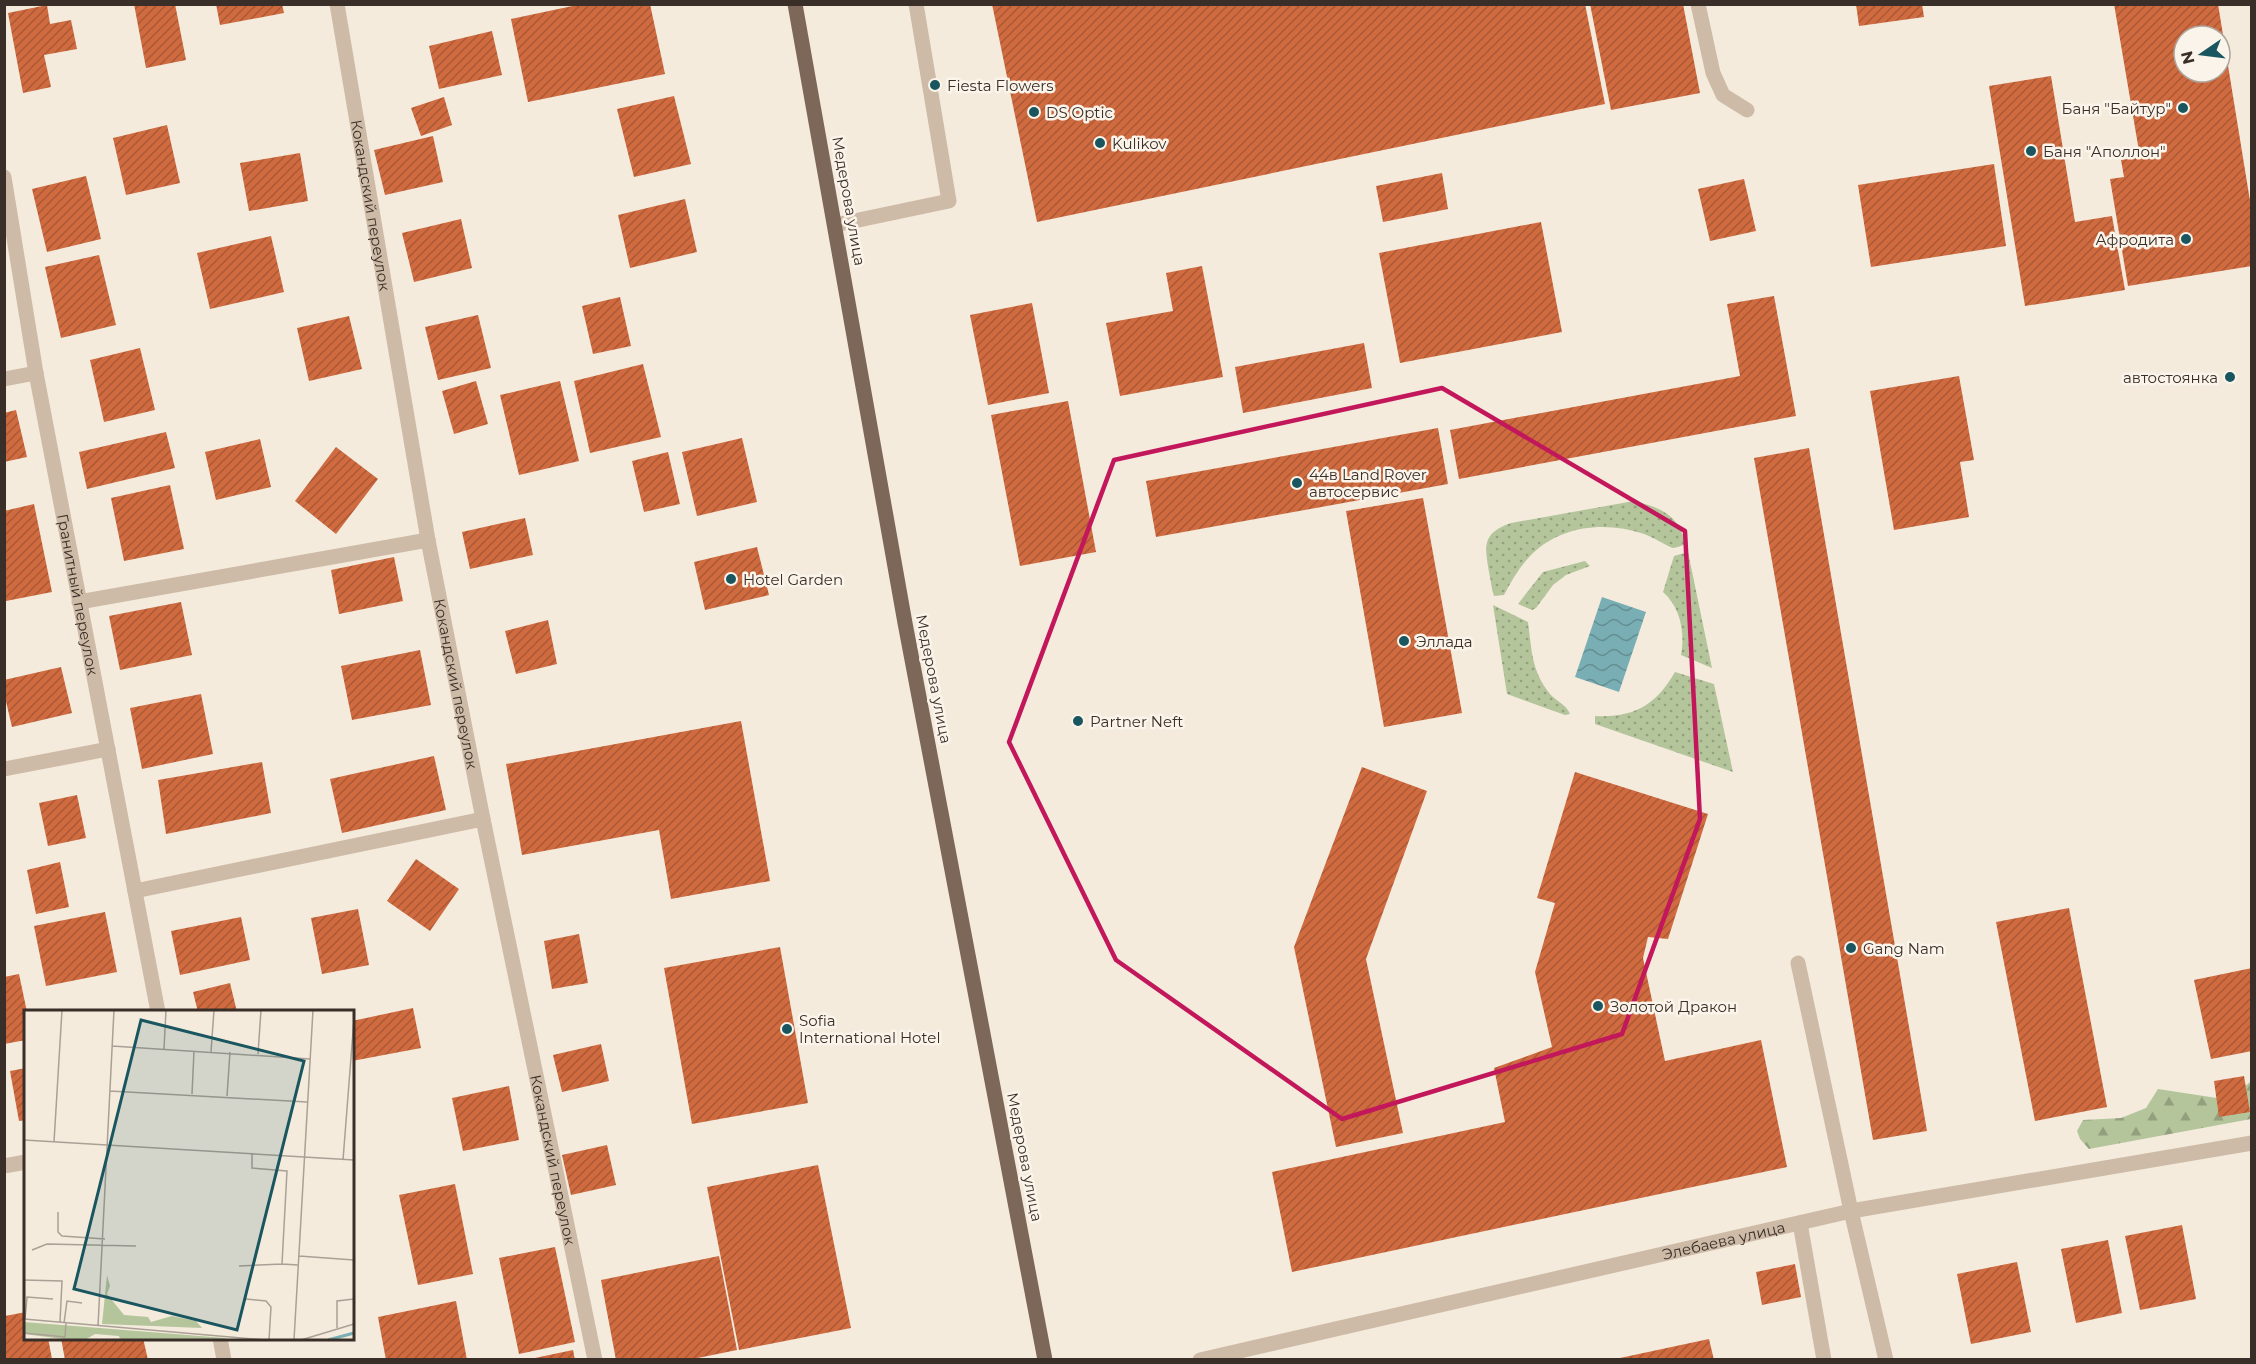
<svg xmlns="http://www.w3.org/2000/svg" width="2256" height="1364" font-family="Montserrat,sans-serif">
	<style>
		.forest { fill: url(#forest-firs) }
		.garden { fill: url(#garden-dots) }
		.water { fill: url(#water-waves) }
		.building { fill: url(#building-hatch); fill-rule: evenodd }
		.lines { fill: none; stroke-linecap: round; stroke-linejoin: round }
		.minor { stroke: #cebba7; stroke-width: 15 }
		.major { stroke: #7d6758; stroke-width: 15 }
		.marked { fill: none; stroke: #c2185b; stroke-width: 4.5; stroke-linejoin: round }
		.poi-dot { fill: #1a565f; stroke: #fbf4ea; stroke-width: 2 }
		.labels { text-anchor: middle; dominant-baseline: central; stroke-width: 5; stroke-linejoin: round; paint-order: stroke }
		.poi-label { font-size: 15px; fill: #3a2f28; stroke: #fbf4ea; text-anchor: start }
		.street-label { font-size: 15px; fill: #3a2f28; stroke: #fbf4ea }
		.inset-river { fill: none; stroke: #79aeb4; stroke-width: 3 }
		.inset-road { fill: none; stroke: #aaa095; stroke-width: 1.5 }
		.view { fill: #1a565f; fill-opacity: 0.15; stroke: #1a565f; stroke-width: 3 }
		.inset-edge { fill: none; stroke: #3a2f28; stroke-width: 3 }
	</style>
	<defs>
		<pattern id="forest-firs" width="22" height="20" patternUnits="userSpaceOnUse" patternTransform="scale(1.5)"><rect width="22" height="20" fill="#b4c59b"/><path d="M5 1l3.5 6h-7zM16 11l3.5 6h-7z" fill="#93a07e"/></pattern>
		<pattern id="garden-dots" width="8" height="8" patternUnits="userSpaceOnUse" patternTransform="scale(1.5)"><rect width="8" height="8" fill="#b4c59b"/><path d="M2 2h.1M6 6h.1" fill="none" stroke="#93a07e" stroke-width="1.8" stroke-linecap="round"/></pattern>
		<pattern id="water-waves" width="16" height="10" patternUnits="userSpaceOnUse" patternTransform="scale(1.5)"><rect width="16" height="10" fill="#79aeb4"/><path d="M0 5q4-4 8 0t8 0" fill="none" stroke="#648e92"/></pattern>
		<pattern id="building-hatch" width="6" height="6" patternUnits="userSpaceOnUse" patternTransform="scale(1.5)"><rect width="6" height="6" fill="#d06b40"/><path d="M-1 1l2-2M0 6l6-6M5 7l2-2" fill="none" stroke="#aa5836"/></pattern>
	</defs>
	<rect width="100%" height="100%" fill="#f4ebdd"/>
	<path class="forest" d="M2251,1081V1119L2089,1149L2080,1139L2077,1131L2083,1120L2121,1118L2146,1108L2158,1089L2230,1100Z"/>
	<path class="garden" d="M1634,501C1662,508 1678,515 1686,544C1683,545 1676,548 1673,548C1669,547 1651,536 1644,534C1606,521 1562,525 1532,554C1520,566 1512,580 1504,595L1494,596C1491,588 1491,580 1489,572C1484,544 1483,533 1511,523Z
		M1688,552L1712,668L1681,655C1685,633 1681,608 1663,592L1674,556Z
		M1585,561L1590,566L1566,575L1553,585L1536,608L1532,610L1518,604L1543,572Z
		M1493,605L1528,622C1532,651 1531,670 1550,694C1557,702 1566,704 1570,714L1565,715L1507,694Z
		M1675,672L1714,684L1733,772L1595,724V716C1634,718 1656,705 1675,672Z"/>
	<path class="water" d="M1602,597L1646,612L1619,692L1575,677Z"/>
	<path class="building" d="M134,4H175L186,60L146,68Z
		M216,4H282L284,13L220,25Z
		M582,4H650L665,74L528,102L511,19Z
		M992,4H1585L1605,104L1037,222Z
		M1590,4H1683L1700,93L1611,110Z
		M1856,4H1922L1924,17L1859,26Z
		M2114,4H2218L2252,213V266L2128,286L2110,179L2124,177L2121,160L2140,157ZM2184,36H2220V72H2184Z
		M47,5L50,24L71,20L77,49L44,55L51,87L23,93L8,13Z
		M492,31L502,75L439,89L429,46Z
		M2051,76L2075,222L2112,216L2125,290L2025,306L1989,86Z
		M674,96L691,164L634,177L617,109Z
		M444,97L452,125L421,136L411,108Z
		M167,125L180,183L126,195L113,138Z
		M433,136L443,182L385,195L374,150Z
		M300,153L308,201L249,211L240,163Z
		M1994,164L2006,246L1871,267L1858,185Z
		M1442,173L1448,209L1383,222L1376,186Z
		M86,176L101,239L47,252L32,189Z
		M1744,179L1756,231L1710,241L1698,189Z
		M685,199L697,252L630,268L618,215Z
		M461,219L472,268L414,282L402,233Z
		M1541,222L1562,332L1400,363L1379,253Z
		M271,236L284,292L210,309L197,253Z
		M99,255L116,325L61,338L45,267Z
		M1202,266L1223,377L1120,396L1106,323L1173,311L1166,273Z
		M1774,296L1796,416L1459,479L1450,430L1740,376L1727,304Z
		M620,297L631,346L593,354L582,306Z
		M1032,303L1049,393L988,405L970,315Z
		M478,315L491,368L438,380L425,327Z
		M349,316L362,369L309,381L297,328Z
		M1364,343L1372,388L1243,413L1235,367Z
		M140,348L155,410L104,422L90,360Z
		M643,364L661,437L590,453L574,381Z
		M1959,376L1974,460L1960,462L1969,517L1894,530L1870,391Z
		M476,381L488,424L454,434L442,391Z
		M560,381L579,461L519,475L500,395Z
		M1068,401L1096,552L1020,566L991,415Z
		M16,410L27,457L4,462V413Z
		M1438,428L1448,484L1156,537L1146,481Z
		M166,432L175,468L87,489L79,452Z
		M742,438L757,502L697,516L682,452Z
		M260,439L271,487L216,500L205,452Z
		M336,447L378,479L336,534L295,501Z
		M1809,448L1927,1131L1873,1140L1754,458Z
		M668,452L680,504L644,512L632,461Z
		M170,485L184,549L124,561L111,498Z
		M1423,498L1462,713L1384,727L1346,511Z
		M34,504L52,592L6,601L4,592V511Z
		M525,518L533,555L470,569L462,532Z
		M757,547L769,595L705,610L694,562Z
		M394,557L403,601L339,614L331,570Z
		M181,602L192,655L120,670L109,616Z
		M548,620L557,664L516,674L505,631Z
		M420,650L431,705L352,720L341,666Z
		M61,667L72,713L12,727L4,693V680Z
		M201,694L213,754L142,769L130,708Z
		M741,721L770,881L671,899L659,830L522,855L506,764Z
		M434,756L446,810L342,833L330,779Z
		M262,762L271,813L166,834L158,780Z
		M1362,767L1427,791L1366,959L1403,1133L1336,1147L1294,947Z
		M1575,772L1708,814L1668,939L1648,937L1643,958L1665,1061L1761,1040L1787,1167L1292,1272L1272,1172L1505,1122L1494,1068L1552,1047L1535,972L1555,903L1537,898Z
		M77,795L86,838L48,846L39,803Z
		M416,859L459,889L430,931L387,901Z
		M60,862L69,907L36,914L27,870Z
		M2069,908L2107,1107L2035,1121L1996,922Z
		M358,909L369,965L322,974L311,918Z
		M105,912L117,972L46,986L34,926Z
		M241,917L250,960L180,975L171,931Z
		M579,934L588,983L552,989L544,941Z
		M780,947L808,1103L692,1124L664,968Z
		M2252,968V1051L2211,1059L2194,980Z
		M19,974L27,1012L26,1040L4,1044V977Z
		M230,983L237,1012H198L193,992Z
		M413,1008L421,1048L352,1061V1021Z
		M601,1044L609,1081L562,1092L553,1055Z
		M26,1068V1120L19,1121L10,1071Z
		M2244,1076L2250,1112L2219,1117L2214,1081Z
		M509,1086L519,1140L463,1151L452,1098Z
		M607,1145L616,1185L571,1195L562,1155Z
		M818,1165L851,1328L739,1350L707,1187Z
		M455,1184L473,1274L418,1285L399,1195Z
		M2182,1225L2196,1299L2140,1310L2125,1236Z
		M2108,1240L2122,1313L2076,1323L2061,1249Z
		M555,1247L575,1342L519,1354L499,1258Z
		M719,1256L737,1350L688,1360H616L601,1280Z
		M2017,1262L2031,1332L1971,1344L1957,1274Z
		M1795,1264L1801,1297L1762,1305L1756,1272Z
		M456,1301L467,1360H386L378,1317Z
		M26,1312V1338H48L52,1359L5,1360V1316Z
		M61,1338H143L148,1360H65Z
		M1709,1339L1714,1360H1620V1358Z
		M573,1350L575,1360H535V1358Z"/>
	<g class="lines">
		<g class="minor">
			<path id="s1" d="M337,4L428,540L483,819L595,1360"/>
			<path d="M1698,4L1713,73L1723,95L1747,110"/>
			<path id="s2" d="M4,177L36,373L158,1012"/>
			<path d="M835,225L949,201L916,4"/>
			<path d="M4,379L36,373"/>
			<path d="M79,602L428,540"/>
			<path d="M4,769L108,749"/>
			<path d="M135,891L483,819"/>
			<path d="M1798,963L1851,1211L1886,1360"/>
			<path d="M4,1166L26,1162"/>
			<path d="M1800,1223L1824,1360"/>
			<path d="M220,1338L224,1360"/>
			<path id="s3" d="M1200,1360L1851,1211L2252,1143"/>
		</g>
		<path class="major" d="M795,4L905,623L1045,1360"/>
	</g>
	<path class="marked" d="M1442,388L1685,531L1700,819L1622,1034L1342,1119L1116,960L1009,742L1114,460Z"/>
	<g class="poi-dot">
		<circle cx="935" cy="85" r="6"/>
		<circle cx="2183" cy="108" r="6"/>
		<circle cx="1034" cy="112" r="6"/>
		<circle cx="1100" cy="143" r="6"/>
		<circle cx="2031" cy="151" r="6"/>
		<circle cx="2186" cy="239" r="6"/>
		<circle cx="2230" cy="377" r="6"/>
		<circle cx="1297" cy="483" r="6"/>
		<circle cx="731" cy="579" r="6"/>
		<circle cx="1404" cy="641" r="6"/>
		<circle cx="1078" cy="721" r="6"/>
		<circle cx="1851" cy="948" r="6"/>
		<circle cx="1598" cy="1006" r="6"/>
		<circle cx="787" cy="1029" r="6"/>
	</g>
	<g class="labels">
		<g class="poi-label">
			<text x="947" y="85">Fiesta Flowers</text>
			<text x="2171" y="108" text-anchor="end">Баня "Байтур"</text>
			<text x="1046" y="112">DS Optic</text>
			<text x="1112" y="143">Kulikov</text>
			<text x="2043" y="151">Баня "Аполлон"</text>
			<text x="2174" y="239" text-anchor="end">Афродита</text>
			<text x="2218" y="377" text-anchor="end">автостоянка</text>
			<text x="1309" y="474">44в Land Rover<tspan x="1309" dy="17">автосервис</tspan></text>
			<text x="743" y="579">Hotel Garden</text>
			<text x="1416" y="641">Эллада</text>
			<text x="1090" y="721">Partner Neft</text>
			<text x="1863" y="948">Gang Nam</text>
			<text x="1610" y="1006">Золотой Дракон</text>
			<text x="799" y="1020">Sofia<tspan x="799" dy="17">International Hotel</tspan></text>
		</g>
		<g class="street-label">
			<text transform="translate(849 201) rotate(80)">Медерова улица</text>
			<text stroke="none"><textPath href="#s1" startOffset="204">Кокандский переулок</textPath></text>
			<text stroke="none"><textPath href="#s2" startOffset="424">Гранитный переулок</textPath></text>
			<text transform="translate(934 679) rotate(79)">Медерова улица</text>
			<text stroke="none"><textPath href="#s1" startOffset="690">Кокандский переулок</textPath></text>
			<text transform="translate(1025 1157) rotate(79)">Медерова улица</text>
			<text stroke="none"><textPath href="#s1" startOffset="1176">Кокандский переулок</textPath></text>
			<text stroke="none"><textPath href="#s3" startOffset="537">Элебаева улица</textPath></text>
		</g>
	</g>
	<g transform="translate(24 1010)">
		<rect width="330" height="330" fill="#f4ebdd"/>
		<path d="M83,265L86,276L83,284L100,305L124,307L127,312L148,306L172,311L178,318L78,314ZM0,312L201,328L202,330H96L95,326L71,324L61,330H47L0,324Z" fill="#b4c59b"/>
		<path class="inset-river" d="M304,330L330,323"/>
		<path class="inset-road" d="M88,36L286,49M140,39L142,0M187,42L190,0M234,44L237,0M86,81L283,92M168,84L170,41M203,86L206,42M0,130L330,150M30,132L38,0M228,144V158L263,161L258,254L274,255M319,150L330,9M34,202V222L38,226L81,229M8,240L23,234L112,236M275,246L330,250M215,256L258,254M0,270L38,271L36,312M222,289L242,291L247,297L245,330M0,309L241,330M1,309L3,287L29,289M40,313L43,291L58,293M74,316L90,0M313,318V291L330,289M0,323L41,327L42,313M270,330L289,0M277,330L330,314"/>
		<path class="view" d="M117,10L280,51L213,320L50,279Z"/>
		<rect width="330" height="330" class="inset-edge"/>
	</g>
	<rect width="2256" height="1364" fill="none" stroke="#3a2f28" stroke-width="12"/>
	<g transform="translate(2202 54) rotate(256)"><circle r="28" fill="#fbf4ea" stroke="#aea59c" stroke-width="1.5"/>
	<path d="M0-4.5L10 22L0 15L-10 22Z" fill="#1a565f"/>
	<text y="-9" font-size="16" font-weight="bold" text-anchor="middle" fill="#3a2f28">N</text>
	</g>
</svg>
